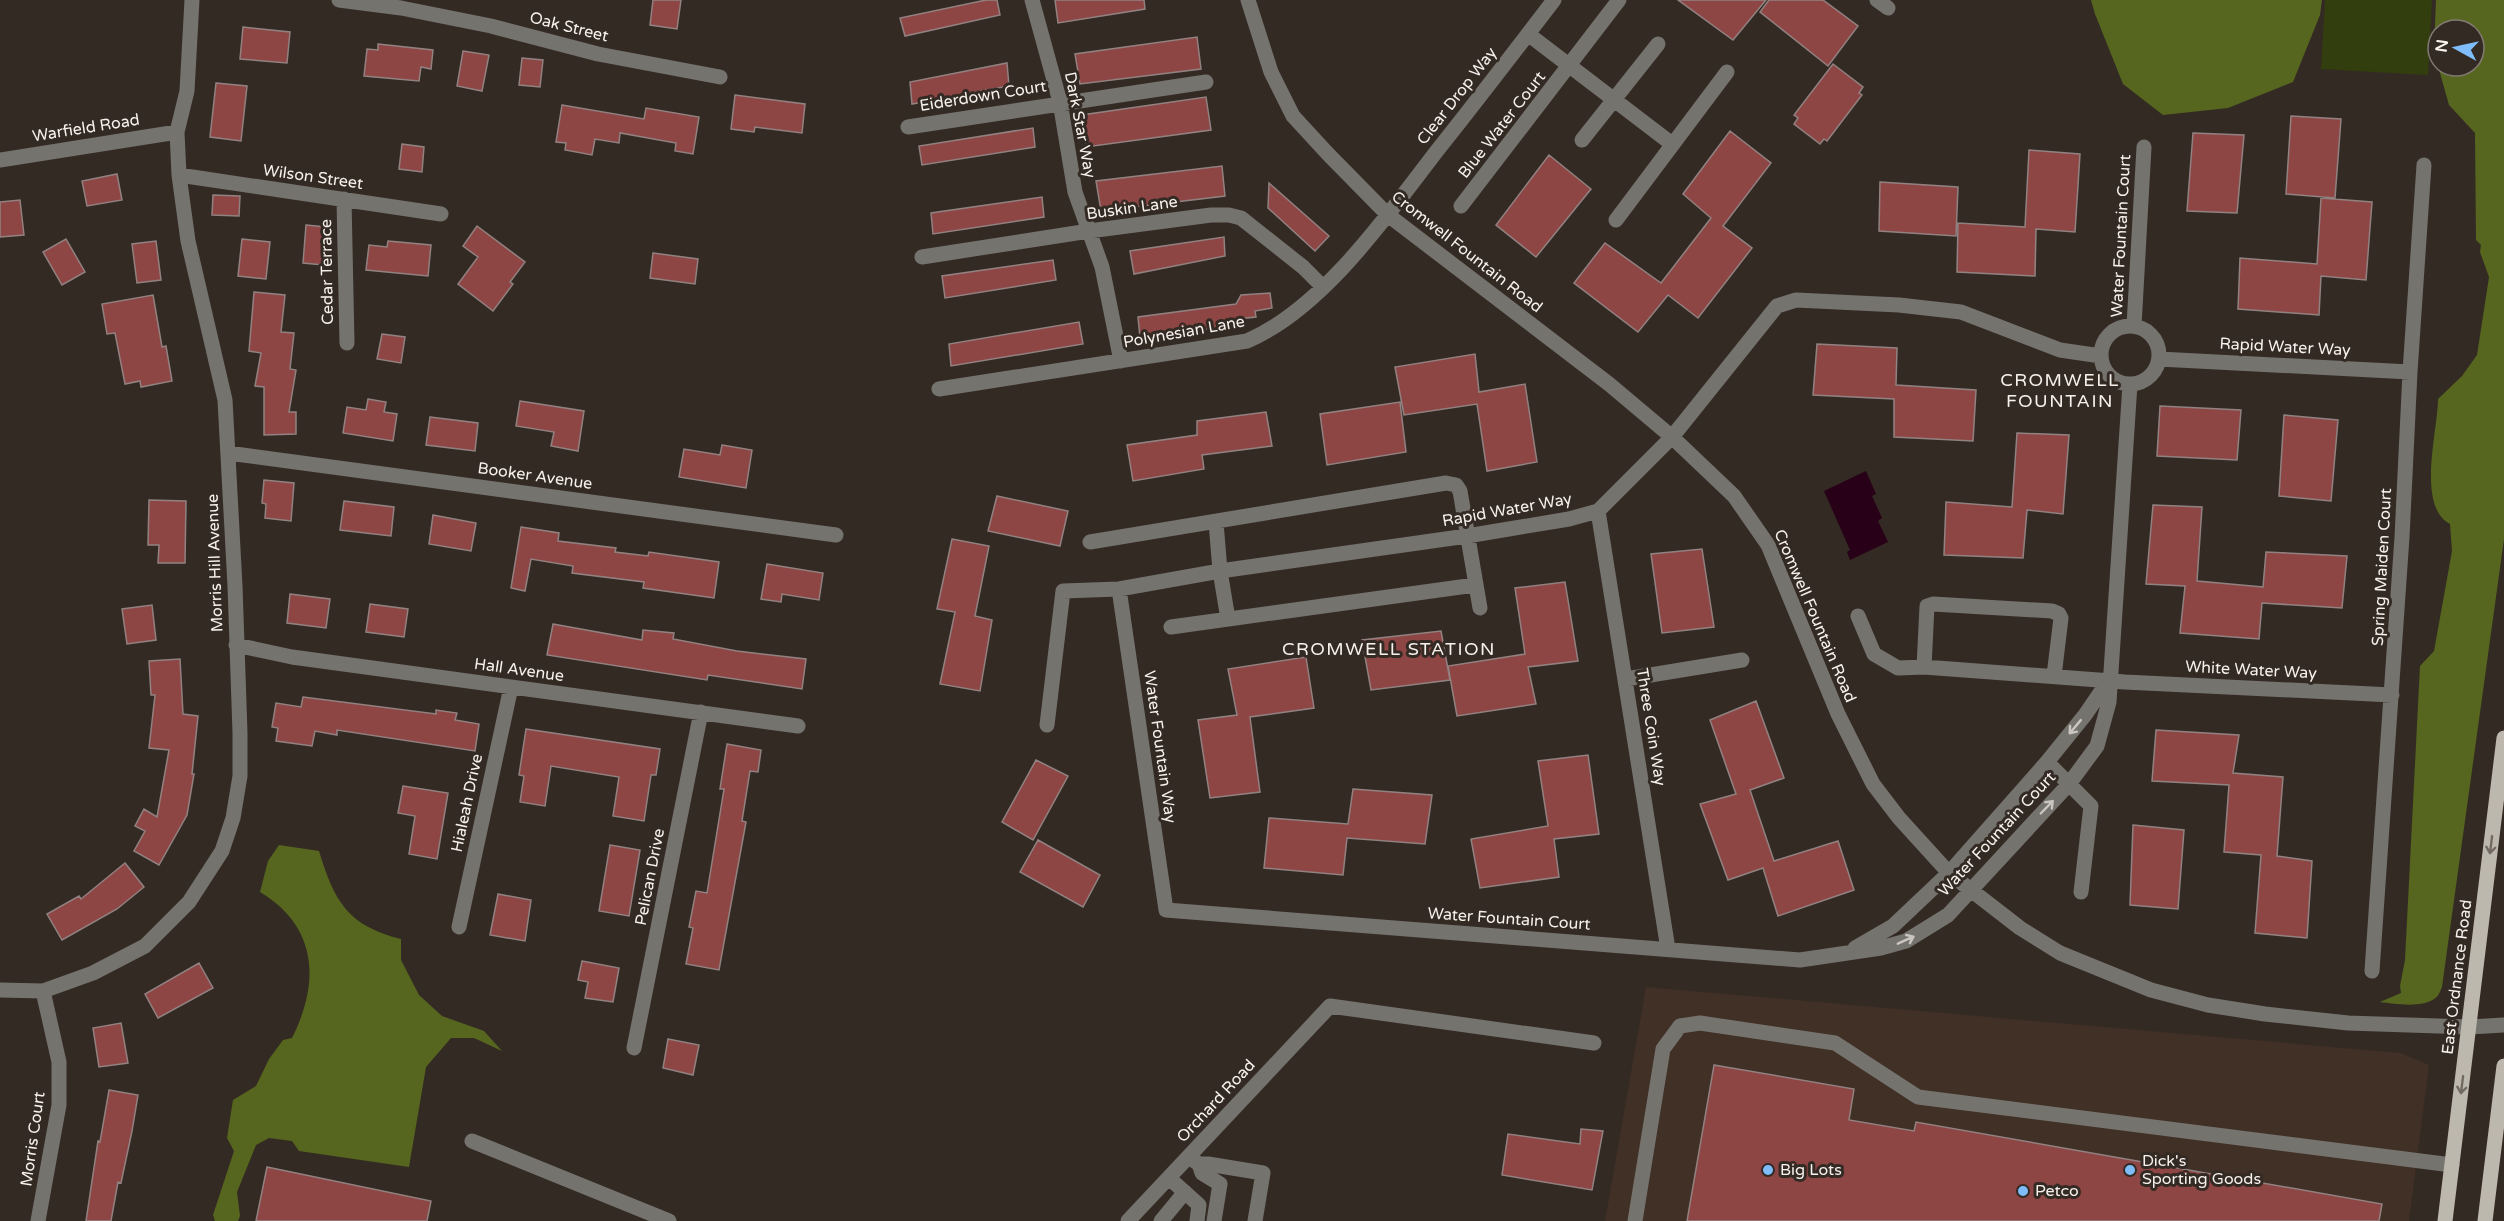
<svg xmlns="http://www.w3.org/2000/svg" width="2504" height="1221" font-family="'Varela Round',sans-serif">
	<style>
		.built { fill: #403026 }
		.green { fill: #333e0e }
		.forest { fill: #56661e }
		.water { fill: #280017 }
		.building { fill: #8e4645; stroke: #918281; stroke-width: 1.5 }
		.lines { fill: none; stroke-linecap: round; stroke-linejoin: round }
		.minor { stroke: #75736e; stroke-width: 15 }
		.major { stroke: #bdb8ae; stroke-width: 15 }
		.oneway { stroke: #cac5c1 }
		.oneway2 { stroke: #726a62 }
		.poi-dot { fill: #7fbdfa; stroke: #342a24; stroke-width: 2 }
		.labels { text-anchor: middle; dominant-baseline: central; stroke-width: 6; stroke-linejoin: round; paint-order: stroke }
		.street-label { font-size: 16px; fill: #f7f1ed; stroke: #342a24 }
		.poi-label { font-size: 16px; fill: #f7f1ed; stroke: #342a24; text-anchor: start }
		.neighbourhood-label { font-size: 18px; letter-spacing: 1.5px; fill: #f7f1ed; stroke: #342a24 }
	</style>
	<rect width="100%" height="100%" fill="#342a24"/>
	<path class="built" d="M1646,987L2401,1053L2429,1065L2409,1221H1605Z"/>
	<path class="green" d="M2325,0H2432L2428,75L2321,69Z"/>
	<path class="forest" d="M2091,0H2322L2320,15L2293,82L2228,108L2163,115L2123,84L2095,14Z
		M2436,0H2504V539L2442,987C2440,992 2438,997 2434,999C2421,1008 2395,1004 2380,1002L2401,993L2400,986L2405,960L2420,666L2434,651L2452,551L2450,524C2416,506 2438,431 2438,399L2462,376L2477,355L2489,277L2480,252L2481,245L2476,240L2475,133L2449,105L2438,66H2474V30H2438V65L2434,49Z
		M279,845L319,851C334,901 348,926 401,939V960L419,995L442,1016L484,1031L502,1051L474,1038H451L426,1067L409,1167L299,1151L292,1141L269,1138L256,1145L237,1192L240,1216L238,1221H215L213,1215L234,1151L227,1138L233,1100L256,1086L269,1059L283,1040L292,1038C320,982 318,927 260,892L268,861Z"/>
	<path class="water" d="M1866,471L1876,494L1872,496L1882,518L1878,521L1888,542L1850,560L1847,552L1850,550L1824,491Z"/>
	<path class="building" d="M653,0H681L677,29L650,25Z
		M986,0H997L1000,15L905,36L900,18Z
		M1055,0H1144L1145,9L1058,23Z
		M1678,0H1766L1733,40Z
		M1769,0H1823L1858,26L1828,66L1760,12Z
		M243,27L290,32L287,63L240,59Z
		M1197,37L1201,69L1080,84L1075,54Z
		M378,44L433,50L431,69L421,67L419,81L364,76L367,49L378,50Z
		M463,51L489,55L482,91L457,86Z
		M522,58L543,60L540,87L519,85Z
		M1007,63L1009,86L912,104L910,82Z
		M1833,64L1863,87L1859,93L1862,95L1827,141L1824,139L1820,144L1794,124L1798,118L1794,115Z
		M216,83L247,86L241,141L210,137Z
		M735,95L805,104L802,133L755,127L754,132L731,129Z
		M1206,97L1211,130L1086,147L1082,115Z
		M562,105L644,119L646,108L699,117L693,154L675,151L676,143L620,133L619,143L595,139L592,155L565,150L566,143L556,142Z
		M2291,116L2341,119L2335,198L2286,194Z
		M1033,128L1035,147L922,165L919,146Z
		M1730,131L1771,163L1723,226L1752,248L1698,318L1668,295L1638,332L1574,283L1605,243L1661,283L1711,218L1683,194Z
		M2193,133L2244,135L2237,213L2187,211Z
		M402,144L424,147L422,172L399,169Z
		M2029,150L2080,154L2075,232L2036,229L2035,276L1957,272L1958,223L2025,227Z
		M1549,155L1591,189L1536,257L1496,225Z
		M1222,166L1225,196L1101,211L1096,181Z
		M117,174L122,200L87,206L82,181Z
		M1880,182L1958,187L1956,236L1879,231Z
		M1269,183L1329,236L1315,251L1268,208Z
		M213,195L240,196L239,216L212,215Z
		M1042,197L1044,217L933,234L931,213Z
		M2321,198L2372,202L2366,280L2321,276L2319,315L2238,309L2240,258L2317,264Z
		M20,200L24,235L0,237V202Z
		M306,225L326,227L323,265L303,263Z
		M477,226L525,262L510,282L513,284L493,311L458,284L478,257L463,246Z
		M1224,237L1225,256L1134,274L1130,251Z
		M66,239L85,272L62,285L43,252Z
		M242,239L270,242L266,279L238,276Z
		M156,241L161,280L137,283L132,244Z
		M388,241L431,245L428,276L366,270L369,245L387,247Z
		M653,253L698,259L695,284L650,278Z
		M1053,260L1056,280L945,298L942,276Z
		M254,292L285,295L281,332L294,333L290,369L296,370L289,412H296V434L264,435V387L255,386L261,353L249,351Z
		M1270,293L1272,308L1255,311L1256,317L1237,319L1238,325L1140,338L1138,317L1236,304L1241,295Z
		M153,295L162,347L166,346L172,381L141,387L140,381L125,384L115,333L107,334L102,304Z
		M1079,322L1083,344L951,366L949,344Z
		M382,334L405,337L401,363L377,359Z
		M1817,344L1897,348L1896,385L1976,390L1973,441L1894,437V399L1813,395Z
		M1475,354L1479,392L1525,384L1537,462L1487,471L1477,404L1404,415L1395,367Z
		M368,399L386,402L384,412L397,414L393,441L343,433L347,407L366,410Z
		M520,401L584,411L578,451L551,446L554,432L516,426Z
		M1400,402L1406,452L1327,465L1320,414Z
		M2160,406L2241,410L2237,460L2157,456Z
		M1266,412L1272,446L1202,455L1204,469L1133,481L1127,445L1197,435V421Z
		M2284,415L2338,420L2331,501L2279,496Z
		M430,417L478,423L475,451L426,445Z
		M2017,433L2069,435L2063,514L2027,510L2023,558L1944,555L1946,502L2012,507Z
		M722,445L752,450L746,488L679,477L684,449L720,455Z
		M264,480L294,483L291,521L265,518L266,504L262,503Z
		M997,496L1068,511L1060,546L988,531Z
		M149,500L186,501L185,563H158L159,545H148Z
		M344,501L394,507L391,536L340,530Z
		M2153,505L2202,507L2197,581L2263,587L2266,552L2347,556L2342,608L2262,603L2259,639L2180,633L2185,586L2146,584Z
		M433,515L476,523L471,551L429,544Z
		M521,527L559,533L558,541L616,548L615,552L648,556L649,552L719,562L714,598L643,588L644,582L572,573L573,566L531,559L525,591L511,588Z
		M952,539L989,546L975,616L992,620L980,691L940,684L955,612L937,609Z
		M1702,549L1714,627L1662,633L1651,554Z
		M767,564L823,573L819,600L782,594L781,602L761,599Z
		M1565,582L1578,661L1528,667L1536,704L1457,716L1448,666L1525,654L1515,588Z
		M290,594L330,599L326,628L287,623Z
		M370,604L408,609L404,637L366,632Z
		M152,605L156,640L127,644L122,609Z
		M553,624L642,640L643,630L674,633L673,639L737,651L806,659L802,689L708,675L707,680L547,655Z
		M1441,631L1450,680L1371,690L1362,640Z
		M1306,657L1314,708L1250,717L1260,792L1210,798L1198,720L1237,715L1228,669Z
		M180,659L183,714L198,716L192,774H194L187,815L159,865L134,851L145,831L135,826L144,809L157,817L169,750L149,748L155,695H151L149,661Z
		M303,697L436,714V710L457,713L455,720L479,724L475,751L337,730V735L315,731L312,746L276,741L278,728L272,727L276,703L301,707Z
		M1756,701L1784,778L1750,790L1774,861L1838,841L1854,890L1778,916L1763,868L1728,880L1700,804L1736,794L1710,720Z
		M526,729L660,749L656,775H651L644,821L613,816L619,777L551,766L545,806L520,802L524,776L519,775Z
		M2156,730L2239,735L2233,773L2283,777L2277,856L2312,861L2307,938L2255,933L2261,855L2224,852L2229,785L2152,781Z
		M727,744L761,750L758,772L750,771L742,821L746,822L719,970L686,964L693,928L689,927L696,891L707,893L724,789H720Z
		M1588,755L1599,834L1554,839L1559,877L1480,888L1471,839L1548,826L1538,761Z
		M1036,760L1068,776L1033,840L1002,822Z
		M403,786L448,793L437,859L409,854L415,816L398,813Z
		M1353,789L1432,795L1425,844L1347,838L1343,875L1264,868L1269,818L1348,824Z
		M2133,825L2184,830L2178,909L2130,905Z
		M1038,840L1100,875L1083,907L1020,872Z
		M610,845L640,850L629,916L599,911Z
		M125,863L144,887L117,909L62,940L47,914L79,896L81,899Z
		M498,894L531,900L525,941L490,935Z
		M582,961L619,968L613,1002L585,998L588,982L578,980Z
		M199,963L213,988L158,1018L145,994Z
		M121,1023L128,1063L99,1067L93,1028Z
		M668,1039L699,1045L693,1075L663,1068Z
		M1714,1065L1854,1089L1849,1120L1914,1131L1916,1122L2382,1204L2379,1221H1687Z
		M109,1090L138,1095L132,1131L121,1183L118,1182L111,1221H86L98,1141L100,1142Z
		M1581,1129L1603,1131L1592,1190L1502,1175L1508,1134L1580,1144Z
		M267,1167L431,1201L427,1221H256Z"/>
	<g class="lines">
		<path class="minor" d="M339,0L401,8L491,26L598,54L720,77
			M1032,0L1060,102L1075,192L1102,267L1121,361
			M1248,0L1271,72L1293,116L1328,154L1388,215L1609,384L1672,437L1734,496L1768,545L1838,714L1873,784L1899,818L1949,873L2020,928L2060,953L2151,990L2208,1005L2265,1014L2348,1023L2469,1027L2504,1025
			M1877,0L1888,8
			M1528,34L1672,144
			M908,127L1206,82
			M1582,140L1658,44
			M0,160L177,132
			M179,175L441,214
			M344,199L347,343
			M1461,206L1619,0
			M1616,220L1727,72
			M922,257L1089,231L1211,215H1229L1241,218L1303,267L1323,287
			M2134,326L2144,147
			M2101 355a29 29 0 1 1 58 0a29 29 0 1 1-58 0Z
			M2159,359L2410,372
			M939,389L1247,341C1322,309 1387,216 1436,152C1476,102 1515,51 1554,0
			M228,453L836,535
			M1598,511L1668,949
			M1216,522L1220,571L1228,619
			M1090,542L1446,483L1456,485L1460,491L1480,608
			M1119,589L1166,910L1800,960L1881,948L1906,941L1948,915L2069,784L2097,746L2109,702L2130,384
			M1858,616L1874,654L1898,668L1924,667L2125,682L2392,695
			M1171,627L1475,585
			M236,645L292,657L798,726
			M1924,667L1927,606L1933,604L2052,611L2059,614L2061,618L2054,676
			M1626,679L1742,660
			M1047,725L1063,591L1119,589L1220,571L1467,536L1569,519L1598,511L1672,437L1777,306L1796,300L1899,305L1961,312L2060,350L2101,356
			M2047,762L2091,806L2081,892
			M459,927L511,687
			M1855,948L1893,926L1949,873L2047,762L2085,715L2109,680
			M2372,971L2402,537L2410,372L2424,165
			M0,990L43,991L93,973L145,946L189,902L222,851L233,818L240,776V733L235,586L225,400L188,241L179,175L177,132L187,91L192,0
			M634,1048L701,712
			M472,1141L669,1221
			M1193,1160L1199,1164L1202,1173L1220,1184L1214,1221
			M1199,1164H1208L1263,1173L1255,1221
			M1169,1178L1199,1205L1197,1221
			M38,1221L59,1105V1062L43,991
			M1128,1221L1330,1006L1594,1043
			M1161,1221L1185,1192
			M1635,1221L1663,1049L1680,1026L1700,1023L1835,1043L1918,1097L2452,1165"/>
		<path class="major" d="M2445,1221L2504,738
			M2485,1221L2504,1066"/>
	</g>
	<defs><path id="oneway-shaft" d="M-6 0H5M1.5-3L5.5 0L1.5 3" fill="none" stroke-width="1.6" stroke-linecap="round" stroke-linejoin="round" transform="scale(1.5)"/></defs>
	<g class="oneway">
		<use href="#oneway-shaft" transform="translate(2075 727) rotate(130)"/>
		<use href="#oneway-shaft" transform="translate(2047 807) rotate(-46)"/>
		<use href="#oneway-shaft" transform="translate(1906 940) rotate(-24)"/>
	</g>
	<g class="oneway2">
		<use href="#oneway-shaft" transform="translate(2491 845) rotate(97)"/>
		<use href="#oneway-shaft" transform="translate(2462 1085) rotate(97)"/>
	</g>
	<g class="poi-dot">
		<circle cx="1768" cy="1170" r="6"/>
		<circle cx="2130" cy="1170" r="6"/>
		<circle cx="2023" cy="1191" r="6"/>
	</g>
	<g class="labels">
		<g class="street-label">
			<text transform="translate(569 27) rotate(14)">Oak Street</text>
			<text transform="translate(983 96) rotate(-9)">Eiderdown Court</text>
			<text transform="translate(1457 96) rotate(-52)">Clear Drop Way</text>
			<text transform="translate(1080 125) rotate(79)">Dark Star Way</text>
			<text transform="translate(1502 125) rotate(-52)">Blue Water Court</text>
			<text transform="translate(86 128) rotate(-9)">Warfield Road</text>
			<text transform="translate(313 177) rotate(8)">Wilson Street</text>
			<text transform="translate(1132 208) rotate(-8)">Buskin Lane</text>
			<text transform="translate(2121 236) rotate(-87)">Water Fountain Court</text>
			<text transform="translate(1467 252) rotate(38)">Cromwell Fountain Road</text>
			<text transform="translate(327 272) rotate(-91)">Cedar Terrace</text>
			<text transform="translate(1184 332) rotate(-10)">Polynesian Lane</text>
			<text transform="translate(2285 347) rotate(3)">Rapid Water Way</text>
			<text transform="translate(535 476) rotate(8)">Booker Avenue</text>
			<text transform="translate(1507 510) rotate(-10)">Rapid Water Way</text>
			<text transform="translate(215 563) rotate(-92)">Morris Hill Avenue</text>
			<text transform="translate(2382 567) rotate(-87)">Spring Maiden Court</text>
			<text transform="translate(1815 616) rotate(67)">Cromwell Fountain Road</text>
			<text transform="translate(519 670) rotate(8)">Hall Avenue</text>
			<text transform="translate(2251 670) rotate(3)">White Water Way</text>
			<text transform="translate(1651 727) rotate(81)">Three Coin Way</text>
			<text transform="translate(1160 747) rotate(82)">Water Fountain Way</text>
			<text transform="translate(467 803) rotate(-78)">Hialeah Drive</text>
			<text transform="translate(1997 834) rotate(-47)">Water Fountain Court</text>
			<text transform="translate(650 877) rotate(-79)">Pelican Drive</text>
			<text transform="translate(1509 919) rotate(4)">Water Fountain Court</text>
			<text transform="translate(2457 977) rotate(-83)">East Ordnance Road</text>
			<text transform="translate(1216 1101) rotate(-47)">Orchard Road</text>
			<text transform="translate(33 1139) rotate(-82)">Morris Court</text>
		</g>
		<g class="poi-label">
			<text x="2142" y="1161">Dick's<tspan x="2142" dy="18">Sporting Goods</tspan></text>
			<text x="1780" y="1170">Big Lots</text>
			<text x="2035" y="1191">Petco</text>
		</g>
		<g class="neighbourhood-label">
			<text x="2060" y="380">CROMWELL<tspan x="2060" dy="21">FOUNTAIN</tspan></text>
			<text x="1389" y="649">CROMWELL STATION</text>
		</g>
	</g>
	<g transform="translate(2456 48) rotate(278)"><circle r="28" fill="#342a24" stroke="#827a74" stroke-width="1.5"/>
	<path d="M0-4.5L10 22L0 15L-10 22Z" fill="#7fbdfa"/>
	<text y="-9" font-size="16" font-weight="bold" text-anchor="middle" fill="#f7f1ed">N</text>
	</g>
</svg>
